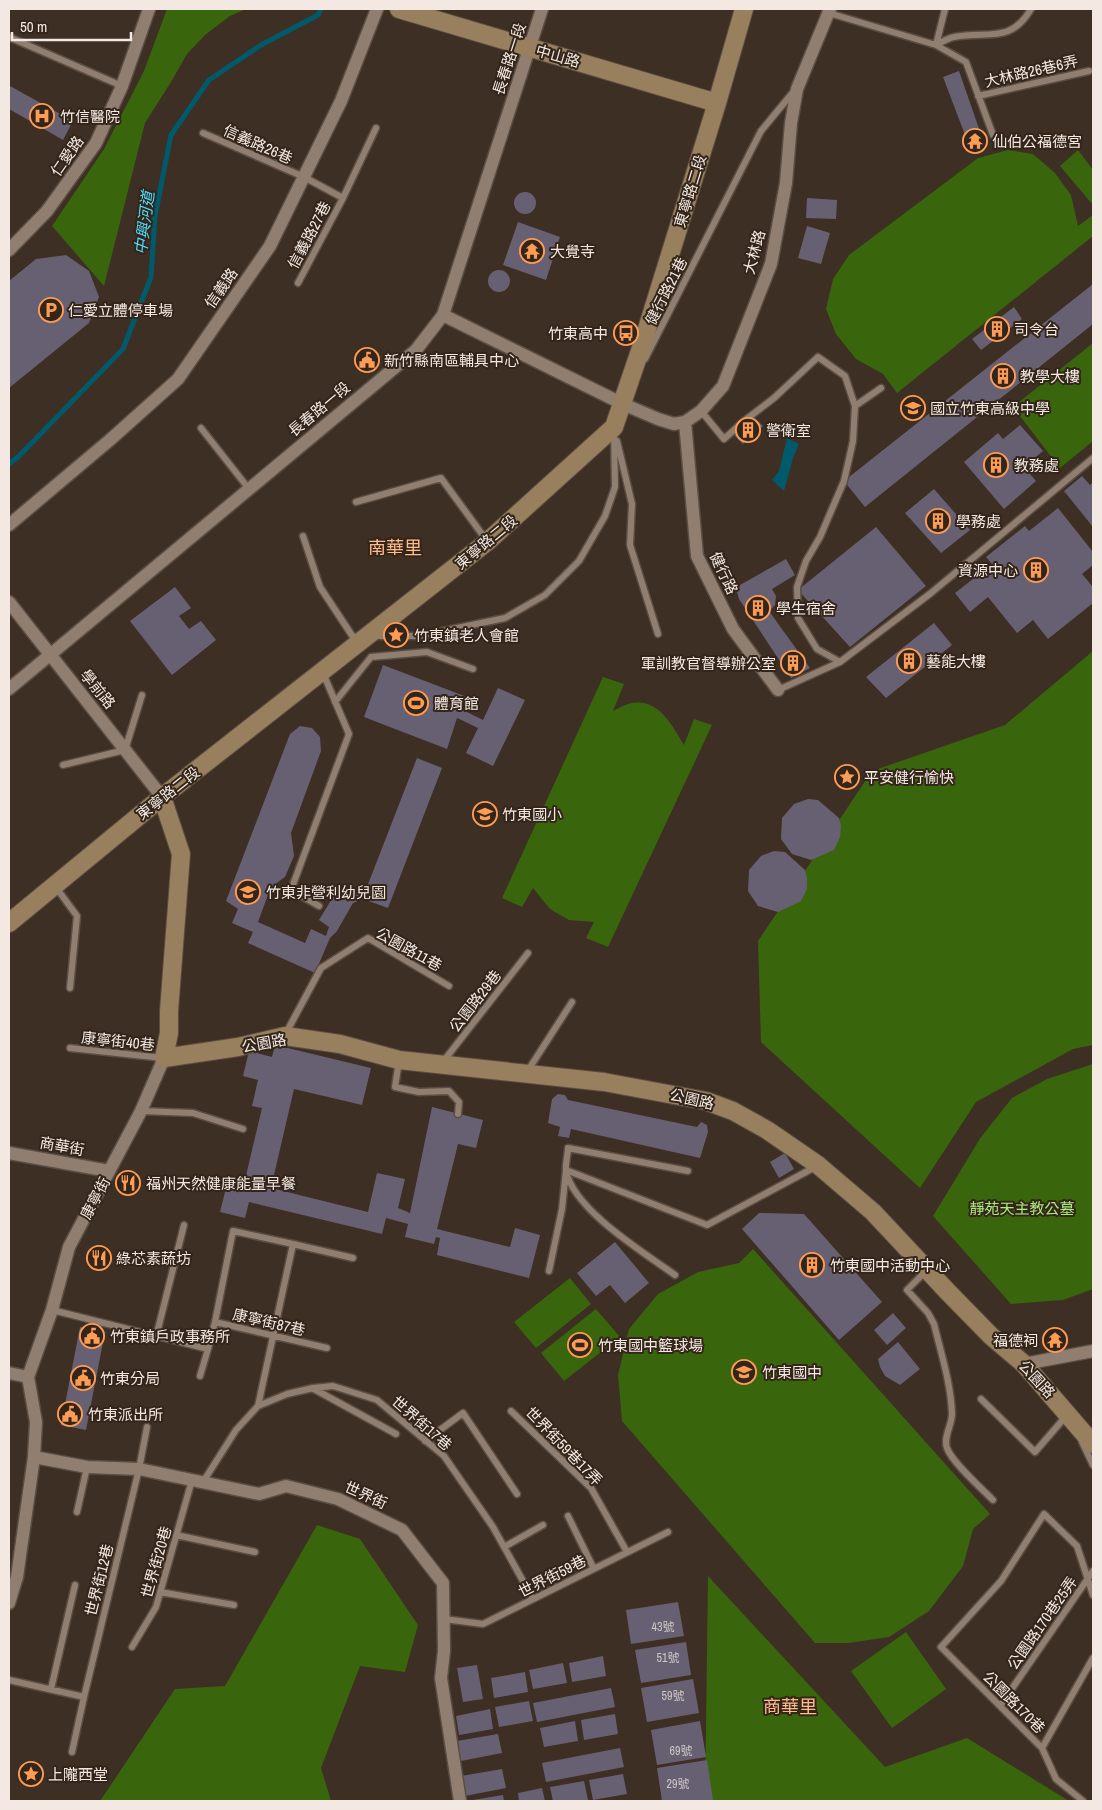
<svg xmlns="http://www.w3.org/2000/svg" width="1102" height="1810" font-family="'Archivo Narrow','Noto Sans TC',sans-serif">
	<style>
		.green { fill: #39660c }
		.water { fill: #015a6b }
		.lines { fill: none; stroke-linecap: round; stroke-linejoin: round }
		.stream { stroke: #015a6b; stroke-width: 5 }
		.building { fill: #676072 }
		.lane-casing { stroke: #5a4d43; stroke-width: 9 }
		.street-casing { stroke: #5a4d43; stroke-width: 15 }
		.secondary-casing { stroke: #5a4d43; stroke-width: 20 }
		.lane { stroke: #907e71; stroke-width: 6 }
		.street { stroke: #907e71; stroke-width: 12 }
		.secondary { stroke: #987f5d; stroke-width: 18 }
		.labels { text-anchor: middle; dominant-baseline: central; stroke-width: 4; stroke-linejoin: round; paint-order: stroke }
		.number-label { font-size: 12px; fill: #d0c7c6 }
		.street-label { font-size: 15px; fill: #f3e9e2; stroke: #332519 }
		.poi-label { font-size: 15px; fill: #f3e9e2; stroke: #332519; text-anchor: start }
		.park-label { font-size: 15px; fill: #aaeb7c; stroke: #332519 }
		.water-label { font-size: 16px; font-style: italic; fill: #4edbfb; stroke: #332519 }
		.quarter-label { font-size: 18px; fill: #ffbb8c; stroke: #332519 }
	</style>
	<rect width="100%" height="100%" fill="#3d2f23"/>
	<path class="green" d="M167,9H246L230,16L205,35L187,54L171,82L145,123L104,286L52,226L104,149L144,71Z
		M1008,150L1033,154L1055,173L1071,195L1078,226L1093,215V236L897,393L883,374L856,359L836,334L826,309L833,279L849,255L978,158Z
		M1078,150L1093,170V205L1060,166Z
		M1093,343V441L1060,468L1013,407Z
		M1093,651V1045L1073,1049L976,1102L920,1188L761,1042L758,941L872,771L1005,725Z
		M603,677L624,684L613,711C619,708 626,704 632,703C659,698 673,727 684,745L694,719L712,725L608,947L586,938L594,922L569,920L550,909L533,888L522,907L502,898Z
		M1093,1064V1289L1063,1300L1011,1304L933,1216L981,1137L1012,1098L1047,1079Z
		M753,1249L990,1514L973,1529L963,1566L929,1611L889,1637L848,1643H815L622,1421L618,1375L629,1329L658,1294L698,1272L739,1263Z
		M570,1278L591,1304L536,1348L514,1322Z
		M596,1309L620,1337L564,1381L541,1353Z
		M317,1525L360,1539L418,1625L405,1672L360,1666L321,1768L331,1801H100L175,1689L225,1686Z
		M708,1576L885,1767L967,1738L1069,1801H705Z
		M906,1632L946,1689L892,1728L851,1671Z"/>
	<path class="water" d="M787,438L799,444L793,458L784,491L772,480L779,471Z"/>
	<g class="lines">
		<path class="stream" d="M9,464L19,456L123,349L151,277L155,216L171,135L209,80L261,45L318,15L321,9"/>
	</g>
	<path class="building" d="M959,71L984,143L970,148L943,77Z
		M10,86L73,121L63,140L9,109V89Z
		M514 203a11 11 0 1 1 22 0a11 11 0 1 1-22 0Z
		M807,198L837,200L836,219L806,218Z
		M518,222L560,237L546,280L503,265Z
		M807,226L830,233L821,264L798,258Z
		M66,255L89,271L99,297L89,323L9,388V281L36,259Z
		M488 281a11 11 0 1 1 22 0a11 11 0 1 1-22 0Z
		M1093,284V324L865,507L844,481Z
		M1014,307L1022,319L981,350L972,339Z
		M754,417L763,426L743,444L734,435Z
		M1020,425L1043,451L1024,467L1036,481L1004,509L964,462L998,433L1003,439Z
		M1082,476L1090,485L1093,482V527L1064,491Z
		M934,489L970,530L941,553L905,513Z
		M1058,508L1093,552V565L1082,574L1093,587V603L1048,639L1033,620L1017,633L988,597L970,612L955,593L992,564L986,557L1025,526L1029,531Z
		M876,527L926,586L850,647L798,590Z
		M786,559L795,575L772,589L776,596L775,605L769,611L810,668L791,678L739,599L737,592L740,585Z
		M175,587L191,608L179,616L189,629L201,621L216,640L172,675L130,621Z
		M934,623L952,645L886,698L866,677Z
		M383,665L467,697L461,709L483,720L498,688L525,700L493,766L466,753L478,728L457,718L447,749L364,717Z
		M300,726L312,728L320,737L321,751L291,833L294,856L285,877L271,887L258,922L305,943L311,929L326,936L329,927L319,920L336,892H365L417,758L442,768L388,908L363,899L353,903L337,931L330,938L315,973L248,943L253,932L232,923L238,909L226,901L290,734Z
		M808,799L818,800L839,818L841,826L840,837L834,850L811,860L792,854L781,839L782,818L794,804Z
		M774,851L785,852L805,870L807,878V889L801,901L778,912L758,906L748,891L749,870L761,856Z
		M275,1045L371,1068L362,1105L294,1089L271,1188L368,1212L377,1173L405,1179L398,1208L410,1213L432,1107L483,1120L476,1148L458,1144L437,1229L510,1247L515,1228L540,1235L529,1278L437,1255L440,1238L436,1237L434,1244L405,1237L408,1224L386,1218L382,1234L249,1202L245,1218L220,1212L228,1180L244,1184L262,1108L252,1106L258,1080L243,1076L249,1051L272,1057Z
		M558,1094L565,1095L568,1100L697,1127L701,1122L707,1125L708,1132L700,1158L571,1129L569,1138L558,1136L560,1127L548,1123L552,1099Z
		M785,1153L794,1169L779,1178L770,1162Z
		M759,1213L804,1214L882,1302L839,1340L742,1229Z
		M615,1242L649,1283L625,1303L610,1285L596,1296L577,1273Z
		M893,1313L906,1328L887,1345L874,1330Z
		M80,1327L105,1332L86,1430L61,1425Z
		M898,1342L920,1369L900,1385L885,1376L880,1367L878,1359Z
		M678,1602L684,1636L631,1644L626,1610Z
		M686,1642L691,1675L641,1683L635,1650Z
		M603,1656L606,1676L572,1682L569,1663Z
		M563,1663L567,1683L533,1689L529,1670Z
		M477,1665L483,1699L463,1702L457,1668Z
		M525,1672L528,1692L494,1698L491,1678Z
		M693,1679L699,1713L647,1722L641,1688Z
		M611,1688L615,1707L537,1722L533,1703Z
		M529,1701L533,1721L499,1727L495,1707Z
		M490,1709L493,1729L459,1735L456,1716Z
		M615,1714L618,1734L584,1740L581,1720Z
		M575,1721L578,1741L544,1747L540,1728Z
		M700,1721L706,1757L657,1765L651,1730Z
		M498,1734L502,1753L461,1761L457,1741Z
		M620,1748L624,1767L546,1782L542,1763Z
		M707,1760L713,1800L662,1801L657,1768Z
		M502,1769L506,1788L465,1796L461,1776Z
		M623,1774L627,1794L593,1800L589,1780Z
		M584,1781L588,1800L553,1801L550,1787Z
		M542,1788L545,1801H519L518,1793Z
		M503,1795L504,1801H473V1800Z"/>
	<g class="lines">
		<defs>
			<path id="lane" d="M829,13L936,45L966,62L993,135
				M9,37L122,86
				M936,45C942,42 948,38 954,37C986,30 1010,45 1031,9
				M936,45L945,9
				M978,96L1089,71
				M203,133L304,177L343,198
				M298,283L343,198L376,128
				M645,359L761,131L794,91
				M855,406L881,388
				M701,411L724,439L744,421L774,398L818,357L845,376L855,406L853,441L844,481L820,537L806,561L797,587L798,618L817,649L840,662L931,593L1093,458
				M201,428L249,489
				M617,441L632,504L630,545L658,634
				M356,502L441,478L487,541
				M303,536L320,587L357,643
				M374,636H419L505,618L545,595L579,561L605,516L615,487L614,431
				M778,690L840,662
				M335,702L371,657L427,652L473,669
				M63,765L125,750L142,695
				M55,886L77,916L70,988
				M319,906L291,890L349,734L323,673
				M285,1035L321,968L368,938L449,986
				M70,1048L163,1058
				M399,1061L395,1087L419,1092L449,1091L459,1102L458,1114
				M442,1063L528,953
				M527,1072L572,1002
				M141,1111L193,1113L243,1129
				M549,1271L562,1209L566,1170L707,1225L817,1166
				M926,1271L907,1290L928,1313L934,1324C941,1353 951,1384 952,1414C952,1425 943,1437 947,1448C951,1461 982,1489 993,1500
				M675,1275C643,1252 574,1210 566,1171C565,1164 568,1155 568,1148L688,1171
				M52,1310L208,1349L215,1322L327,1348
				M215,1322L233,1231L293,1244
				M156,1337L184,1225
				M200,1376L208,1349
				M314,1389L396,1434
				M981,1399L1035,1452L1067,1415
				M258,1406L293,1244L353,1258
				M511,1411L591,1488L627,1552
				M425,1441L463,1413L517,1494
				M1082,1442L1093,1465
				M203,1482L236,1430L258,1406L287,1394L313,1388L333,1386L377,1400L444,1456L493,1527L533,1599
				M77,1512L87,1467
				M568,1516L594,1569
				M176,1535L255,1552
				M504,1547L543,1525
				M160,1592L234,1605
				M444,1619L483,1624L668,1532
				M132,1647L156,1607L192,1480
				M9,1680L84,1697L72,1752
				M51,1689L75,1585
				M84,1697L139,1469L147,1427
				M1000,1706L1093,1571
				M1042,1748L1093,1658
				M1083,1801L1056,1779L1042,1748L941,1647L1001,1581L1044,1514L1077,1546L1093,1595"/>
			<path id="street" d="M9,250L47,211L96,143L122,86L149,9
				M443,315L623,404L658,419L674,424L685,422L701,411L723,386L771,264L786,183L791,123L797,89L830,9
				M685,422L697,556L733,629L778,690
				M9,525L111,439L178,379L270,246L341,101L377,9
				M9,602L162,797
				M9,689L416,350L443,315L542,9
				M9,1153L109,1171
				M1024,1364L1093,1351
				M9,1373L28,1377
				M34,1457L87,1467L139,1469L259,1494L286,1486L338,1499L402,1530L443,1583L444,1651L441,1678L460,1801
				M9,1603L17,1577L34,1457L36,1422L28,1377L52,1310L69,1247L141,1111L164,1058"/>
			<path id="secondary" d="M399,9L717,103
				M162,797L181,854L169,1011V1033L164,1058L238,1047L285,1036L340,1044L399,1060L604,1082L706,1101L733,1111L767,1130L818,1165L873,1212L947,1291L991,1336L1024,1364L1093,1444
				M9,923L162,797L487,542L614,427L643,342L717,103L744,9"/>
		</defs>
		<use href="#lane" class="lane-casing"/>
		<use href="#street" class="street-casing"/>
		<use href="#secondary" class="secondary-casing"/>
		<use href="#lane" class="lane"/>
		<use href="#street" class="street"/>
		<use href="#secondary" class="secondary"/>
	</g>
	<defs>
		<symbol id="hospital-ring" viewBox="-11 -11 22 22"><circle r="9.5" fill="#332519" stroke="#fd9c55" stroke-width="1.5"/><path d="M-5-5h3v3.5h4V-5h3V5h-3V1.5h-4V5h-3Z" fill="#fd9c55"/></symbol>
		<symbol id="temple-ring" viewBox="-11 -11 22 22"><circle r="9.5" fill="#332519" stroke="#fd9c55" stroke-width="1.5"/><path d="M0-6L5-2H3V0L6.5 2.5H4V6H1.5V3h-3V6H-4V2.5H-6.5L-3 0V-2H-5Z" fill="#fd9c55"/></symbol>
		<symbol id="parking-ring" viewBox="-11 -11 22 22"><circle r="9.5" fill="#332519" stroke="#fd9c55" stroke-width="1.5"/><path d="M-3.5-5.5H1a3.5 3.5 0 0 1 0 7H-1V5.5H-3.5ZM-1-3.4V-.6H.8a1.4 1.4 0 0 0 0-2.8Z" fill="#fd9c55"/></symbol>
		<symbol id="building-ring" viewBox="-11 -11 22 22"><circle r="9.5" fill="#332519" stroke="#fd9c55" stroke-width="1.5"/><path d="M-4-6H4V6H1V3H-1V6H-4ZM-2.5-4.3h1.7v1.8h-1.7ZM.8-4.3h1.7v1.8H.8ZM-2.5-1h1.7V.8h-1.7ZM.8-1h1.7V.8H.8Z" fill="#fd9c55"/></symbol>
		<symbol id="bus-ring" viewBox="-11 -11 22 22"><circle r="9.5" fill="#332519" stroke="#fd9c55" stroke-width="1.5"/><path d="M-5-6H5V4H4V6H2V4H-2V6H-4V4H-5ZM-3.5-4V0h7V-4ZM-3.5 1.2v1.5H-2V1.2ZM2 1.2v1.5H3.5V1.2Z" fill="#fd9c55"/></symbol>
		<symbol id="civic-ring" viewBox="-11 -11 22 22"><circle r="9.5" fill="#332519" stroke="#fd9c55" stroke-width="1.5"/><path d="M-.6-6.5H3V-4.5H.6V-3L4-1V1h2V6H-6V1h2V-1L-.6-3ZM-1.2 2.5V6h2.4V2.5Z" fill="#fd9c55"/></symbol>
		<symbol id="school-ring" viewBox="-11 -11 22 22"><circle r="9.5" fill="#332519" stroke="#fd9c55" stroke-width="1.5"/><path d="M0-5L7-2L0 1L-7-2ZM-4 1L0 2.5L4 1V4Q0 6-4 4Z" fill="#fd9c55"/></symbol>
		<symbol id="sight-ring" viewBox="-11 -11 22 22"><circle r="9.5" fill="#332519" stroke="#fd9c55" stroke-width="1.5"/><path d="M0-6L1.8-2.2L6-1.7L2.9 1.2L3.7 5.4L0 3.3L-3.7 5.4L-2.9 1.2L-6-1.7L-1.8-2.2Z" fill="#fd9c55"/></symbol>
		<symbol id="stadium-ring" viewBox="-11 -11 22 22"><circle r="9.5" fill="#332519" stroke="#fd9c55" stroke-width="1.5"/><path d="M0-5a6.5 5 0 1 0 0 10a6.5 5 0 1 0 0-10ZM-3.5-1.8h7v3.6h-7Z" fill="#fd9c55"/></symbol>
		<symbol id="restaurant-ring" viewBox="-11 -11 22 22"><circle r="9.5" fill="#332519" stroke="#fd9c55" stroke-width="1.5"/><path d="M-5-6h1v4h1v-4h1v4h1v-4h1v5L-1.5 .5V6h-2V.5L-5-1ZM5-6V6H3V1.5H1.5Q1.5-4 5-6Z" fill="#fd9c55"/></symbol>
	</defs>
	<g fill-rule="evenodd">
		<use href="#hospital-ring" x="28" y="102" width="28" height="28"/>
		<use href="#temple-ring" x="961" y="127" width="28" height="28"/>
		<use href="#temple-ring" x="518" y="237" width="28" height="28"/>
		<use href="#parking-ring" x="37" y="296" width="28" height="28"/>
		<use href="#building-ring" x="983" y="315" width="28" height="28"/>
		<use href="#bus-ring" x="612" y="319" width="28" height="28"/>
		<use href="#civic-ring" x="353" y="346" width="28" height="28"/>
		<use href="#building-ring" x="989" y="362" width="28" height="28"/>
		<use href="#school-ring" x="899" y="394" width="28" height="28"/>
		<use href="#building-ring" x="734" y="416" width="28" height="28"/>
		<use href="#building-ring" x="982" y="451" width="28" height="28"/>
		<use href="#building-ring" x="924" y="507" width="28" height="28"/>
		<use href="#building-ring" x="1022" y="556" width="28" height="28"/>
		<use href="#building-ring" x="744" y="594" width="28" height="28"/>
		<use href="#sight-ring" x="382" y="621" width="28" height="28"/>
		<use href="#building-ring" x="895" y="647" width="28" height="28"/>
		<use href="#building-ring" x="779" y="649" width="28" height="28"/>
		<use href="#stadium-ring" x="402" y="689" width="28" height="28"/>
		<use href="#sight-ring" x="833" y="763" width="28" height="28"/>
		<use href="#school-ring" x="471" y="800" width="28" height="28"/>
		<use href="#school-ring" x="234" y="878" width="28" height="28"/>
		<use href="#restaurant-ring" x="114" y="1169" width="28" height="28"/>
		<use href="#restaurant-ring" x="85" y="1244" width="28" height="28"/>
		<use href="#building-ring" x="798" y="1251" width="28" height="28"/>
		<use href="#civic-ring" x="78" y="1322" width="28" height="28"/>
		<use href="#temple-ring" x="1041" y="1326" width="28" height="28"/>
		<use href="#stadium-ring" x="566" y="1331" width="28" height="28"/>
		<use href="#school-ring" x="730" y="1358" width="28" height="28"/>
		<use href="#civic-ring" x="69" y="1364" width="28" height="28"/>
		<use href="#civic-ring" x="56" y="1400" width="28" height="28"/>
		<use href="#sight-ring" x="17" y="1760" width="28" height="28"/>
	</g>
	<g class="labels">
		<g class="number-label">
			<text x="663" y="1627">43號</text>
			<text x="668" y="1658">51號</text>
			<text x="673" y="1696">59號</text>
			<text x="681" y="1751">69號</text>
			<text x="678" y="1784">29號</text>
		</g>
		<g class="street-label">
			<text transform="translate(558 56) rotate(16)">中山路</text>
			<text transform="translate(509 59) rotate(-72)">長春路一段</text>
			<text transform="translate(1031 71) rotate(-13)">大林路26巷6弄</text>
			<text transform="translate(258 144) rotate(24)">信義路26巷</text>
			<text transform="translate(67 156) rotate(-55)">仁愛路</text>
			<text transform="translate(690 191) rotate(-73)">東寧路二段</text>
			<text transform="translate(309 235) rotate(-62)">信義路27巷</text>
			<text transform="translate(754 252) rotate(-75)">大林路</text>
			<text transform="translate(221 288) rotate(-55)">信義路</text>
			<text transform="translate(666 291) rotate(-63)">健行路21巷</text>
			<text transform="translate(319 409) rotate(-40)">長春路一段</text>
			<text transform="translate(486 542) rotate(-40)">東寧路二段</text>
			<text transform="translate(724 573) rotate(65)">健行路</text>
			<text transform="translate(98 689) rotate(51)">學前路</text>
			<text transform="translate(168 793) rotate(-38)">東寧路二段</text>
			<text transform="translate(409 949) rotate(29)">公園路11巷</text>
			<text transform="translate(475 1001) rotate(-52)">公園路29巷</text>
			<text transform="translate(118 1041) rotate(6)">康寧街40巷</text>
			<text transform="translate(264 1043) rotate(-10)">公園路</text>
			<text transform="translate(692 1099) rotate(13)">公園路</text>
			<text transform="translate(62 1146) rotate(10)">商華街</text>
			<text transform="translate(95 1198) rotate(-62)">康寧街</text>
			<text transform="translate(269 1322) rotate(13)">康寧街87巷</text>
			<text transform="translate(1037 1379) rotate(47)">公園路</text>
			<text transform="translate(422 1423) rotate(41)">世界街17巷</text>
			<text transform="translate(564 1446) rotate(46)">世界街59巷17弄</text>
			<text transform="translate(366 1495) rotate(24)">世界街</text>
			<text transform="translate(156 1562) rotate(-74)">世界街20巷</text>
			<text transform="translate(552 1576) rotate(-27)">世界街59巷</text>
			<text transform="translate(99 1580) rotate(-76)">世界街12巷</text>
			<text transform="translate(1042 1623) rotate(-55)">公園路170巷25弄</text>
			<text transform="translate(1014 1702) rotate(45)">公園路170巷</text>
		</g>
		<g class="poi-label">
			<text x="60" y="116">竹信醫院</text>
			<text x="992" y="141">仙伯公福德宮</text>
			<text x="550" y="251">大覺寺</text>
			<text x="68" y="310">仁愛立體停車場</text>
			<text x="1014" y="329">司令台</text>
			<text x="608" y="333" text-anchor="end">竹東高中</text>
			<text x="384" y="360">新竹縣南區輔具中心</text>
			<text x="1020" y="376">教學大樓</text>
			<text x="930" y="408">國立竹東高級中學</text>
			<text x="766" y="430">警衛室</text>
			<text x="1014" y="465">教務處</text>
			<text x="956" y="521">學務處</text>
			<text x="1018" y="570" text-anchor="end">資源中心</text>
			<text x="776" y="608">學生宿舍</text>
			<text x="414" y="635">竹東鎮老人會館</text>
			<text x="926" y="661">藝能大樓</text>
			<text x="776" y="663" text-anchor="end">軍訓教官督導辦公室</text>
			<text x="434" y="703">體育館</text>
			<text x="864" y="777">平安健行愉快</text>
			<text x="502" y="814">竹東國小</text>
			<text x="266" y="892">竹東非營利幼兒園</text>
			<text x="146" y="1183">福州天然健康能量早餐</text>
			<text x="116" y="1258">綠芯素蔬坊</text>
			<text x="830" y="1265">竹東國中活動中心</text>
			<text x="110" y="1336">竹東鎮戶政事務所</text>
			<text x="1038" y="1340" text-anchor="end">福德祠</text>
			<text x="598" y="1345">竹東國中籃球場</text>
			<text x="762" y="1372">竹東國中</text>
			<text x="100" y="1378">竹東分局</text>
			<text x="88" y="1414">竹東派出所</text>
			<text x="48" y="1774">上隴西堂</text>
		</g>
		<g class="park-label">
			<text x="1022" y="1208">靜苑天主教公墓</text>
		</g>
		<g class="water-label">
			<text transform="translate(144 223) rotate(-83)">中興河道</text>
		</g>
		<g class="quarter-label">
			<text x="395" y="547">南華里</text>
			<text x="790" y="1706">商華里</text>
		</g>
	</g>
	<rect width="1102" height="1810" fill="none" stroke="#f3e9e2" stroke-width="20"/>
	<path d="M12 32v8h119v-8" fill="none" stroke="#f3e9e2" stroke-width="2.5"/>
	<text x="20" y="32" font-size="15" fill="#f3e9e2" stroke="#332519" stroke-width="4" paint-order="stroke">50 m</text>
</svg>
